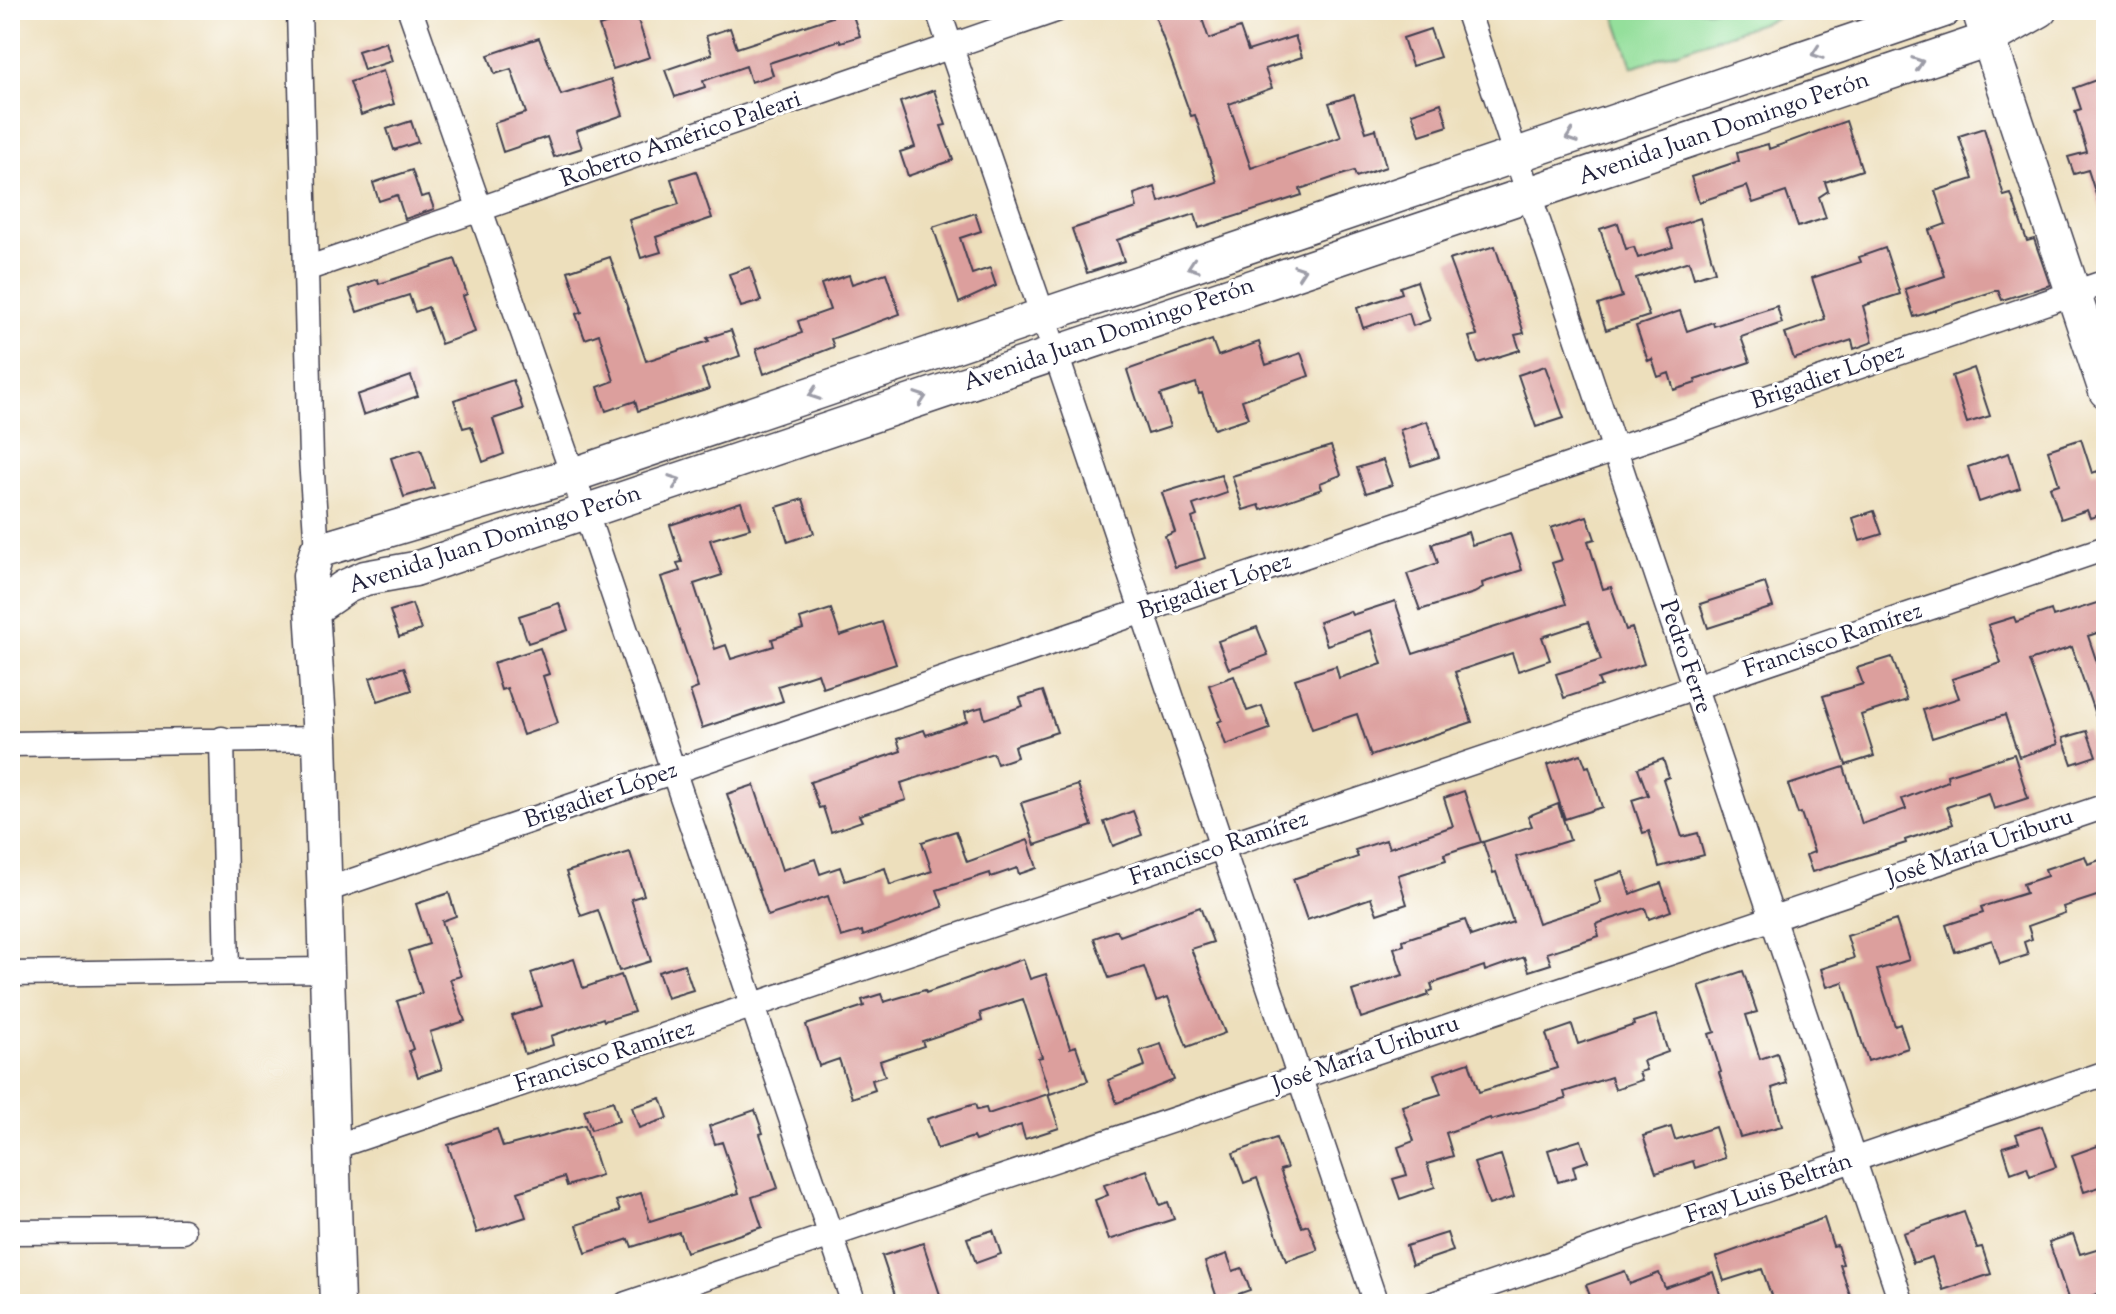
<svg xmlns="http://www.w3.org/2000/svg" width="2116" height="1314" font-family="'Sorts Mill Goudy',serif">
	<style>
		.green { fill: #94df9b; stroke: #5b806b; stroke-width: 2 }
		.building { fill: #dc9f9d }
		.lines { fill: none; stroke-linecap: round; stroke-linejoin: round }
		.street-casing { stroke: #403e4e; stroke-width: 27 }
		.secondary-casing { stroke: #403e4e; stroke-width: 37 }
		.street { stroke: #fff; stroke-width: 24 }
		.secondary { stroke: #fff; stroke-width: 34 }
		.oneway { stroke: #9c9ca7 }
		.labels { text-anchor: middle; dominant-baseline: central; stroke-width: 6; stroke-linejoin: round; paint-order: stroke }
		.street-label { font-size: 24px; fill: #22223b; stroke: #fff }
	</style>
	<rect width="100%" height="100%" fill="#fff"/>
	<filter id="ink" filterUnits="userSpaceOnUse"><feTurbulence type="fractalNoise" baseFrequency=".0125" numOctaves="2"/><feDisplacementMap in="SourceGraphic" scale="16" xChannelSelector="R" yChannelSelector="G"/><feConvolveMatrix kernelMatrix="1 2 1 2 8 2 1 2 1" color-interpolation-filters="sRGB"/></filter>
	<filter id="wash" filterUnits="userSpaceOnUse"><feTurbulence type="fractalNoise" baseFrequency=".006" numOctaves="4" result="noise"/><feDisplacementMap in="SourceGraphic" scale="32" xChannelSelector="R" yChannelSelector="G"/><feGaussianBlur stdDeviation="1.8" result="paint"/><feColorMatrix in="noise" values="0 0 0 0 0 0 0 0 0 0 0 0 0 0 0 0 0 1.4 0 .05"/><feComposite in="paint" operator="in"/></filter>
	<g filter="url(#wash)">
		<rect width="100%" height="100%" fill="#eddfbc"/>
		<path class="green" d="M1613,10H1800L1632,67Z"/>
		<g id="blocks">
			<path class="building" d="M830,10H851L860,36L841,42L840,40L769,63L773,75L751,82L746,66L703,81L705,87L675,97L665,70L712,54L706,36L730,28L737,48L832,17Z
				M1172,10H1199L1209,39L1240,28L1248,51L1295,36L1302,57L1265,69L1272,88L1229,104L1251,168L1341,137L1329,103L1354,95L1366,132L1376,129L1386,167L1356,177L1354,171L1332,178L1300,189L1302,195L1199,228L1195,214L1117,240L1124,261L1087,273L1072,229L1137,208L1134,194L1155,187L1159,202L1217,182L1195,115L1191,116L1155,16Z
				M636,14L650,57L613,69L599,26Z
				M1430,29L1440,57L1412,66L1403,38Z
				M539,38L561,95L611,79L623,115L576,131L582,148L554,157L547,137L503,152L494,123L526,113L511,69L495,74L488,55Z
				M386,42L392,61L364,70L358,51Z
				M383,71L394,104L361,115L350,82Z
				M2096,80L2106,110V213H2102L2088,170L2074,174L2068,157L2087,152L2075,111L2081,109L2074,88Z
				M934,90L946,125L941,126L953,160L908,176L900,152L915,147L900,102Z
				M1441,103L1448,126L1420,135L1412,113Z
				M411,121L418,142L394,150L387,129Z
				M1846,121L1862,170L1825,182L1828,191L1819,197L1826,218L1798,227L1786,192L1753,203L1747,186L1699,202L1691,177L1739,161L1737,153L1768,144L1769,149Z
				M1984,128L2004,196L2011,194L2027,241L2034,239L2050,285L2002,300L1998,290L1914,317L1905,289L1945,276L1929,230L1946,224L1935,191L1973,179L1959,136Z
				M412,170L421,197L429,195L434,209L405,219L397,195L379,201L373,183Z
				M696,171L712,218L656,237L661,252L641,258L629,220L679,204L671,179Z
				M975,213L981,231L960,238L972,274L990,268L996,286L959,303L933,227Z
				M1700,218L1715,271L1694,278L1689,261L1636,278L1649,316L1606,330L1598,305L1622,297L1600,229L1618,223L1626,249L1634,247L1638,258L1673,247L1667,229Z
				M1495,246L1524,333L1515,335L1520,350L1478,363L1469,337L1477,335L1449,260Z
				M1885,248L1900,294L1863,306L1873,342L1854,349L1852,340L1794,359L1785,333L1825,319L1812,278L1861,262L1859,257Z
				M610,257L646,361L709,341L707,338L731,330L740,356L702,369L709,389L638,411L635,401L606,411L598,387L614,381L599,334L585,339L576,314L582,312L568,271Z
				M455,259L467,294L463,296L475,332L441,344L428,307L415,312L409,295L357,312L349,289L378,279L379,284Z
				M750,267L761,301L741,307L729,274Z
				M886,273L900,314L831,339L834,347L764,374L756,349L802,333L798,321L830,310L821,284L849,275L852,284Z
				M1417,281L1430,320L1413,326L1409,313L1363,328L1357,308L1402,293L1400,287Z
				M1777,306L1782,323L1741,337L1750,362L1695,380L1696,383L1674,390L1669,373L1658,377L1652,359L1648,361L1636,326L1680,311L1687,331L1713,322L1714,326Z
				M1212,340L1218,356L1259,342L1266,365L1301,353L1309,376L1242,400L1248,418L1214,429L1202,393L1199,394L1196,383L1160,395L1170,427L1148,434L1127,370Z
				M1545,366L1564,418L1536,427L1518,375Z
				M1974,368L1990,416L1967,423L1952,376Z
				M411,376L418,396L363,415L357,395Z
				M513,380L523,409L493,419L504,454L483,462L471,426L463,428L454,400Z
				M1427,421L1439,457L1411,466L1400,430Z
				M2081,439L2092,473L2098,471L2106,496V513L2090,518L2087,510L2061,519L2050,487L2059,484L2048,450Z
				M1331,446L1341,475L1320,483L1322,489L1261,510L1259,505L1243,510L1232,476Z
				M421,449L434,488L404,497L391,458Z
				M2009,453L2020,488L1979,502L1968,467Z
				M1383,460L1392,485L1366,493L1357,468Z
				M1221,475L1227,493L1193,505L1197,516L1192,518L1205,558L1175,567L1165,536L1175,532L1162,493Z
				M803,499L814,533L788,542L777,507Z
				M741,502L750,528L710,540L722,575L694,584L715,649L726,645L731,659L774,646L772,639L803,629L800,619L831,609L840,636L882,622L896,664L823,688L818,673L778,686L783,701L702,728L690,691L698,688L661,577L680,571L677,563L682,562L670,525Z
				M1874,511L1882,534L1860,541L1853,518Z
				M1587,516L1595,539L1588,541L1603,589L1611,587L1626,630L1632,628L1644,664L1598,679L1601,686L1564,698L1556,674L1601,660L1588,622L1542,637L1550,660L1518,671L1512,653L1455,672L1472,722L1371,756L1357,714L1312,729L1295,679L1336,666L1339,678L1382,664L1371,630L1327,645L1319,622L1350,611L1352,615L1395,601L1413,654L1566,604L1552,563L1562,560L1551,528Z
				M1468,532L1472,545L1510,533L1522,570L1482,583L1483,588L1474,593L1420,610L1407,574L1438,563L1432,544Z
				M1765,583L1773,607L1708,628L1700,604Z
				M2106,600V630L2088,636L2106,689V737L2103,738L2072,647L2029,661L2058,744L2019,757L2005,715L1932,738L1923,710L1959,698L1952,679L2001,663L1988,625L2014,617L2016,622L2051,610L2053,617Z
				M559,603L568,630L528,643L519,616Z
				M412,604L421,630L399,637L390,611Z
				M1257,627L1268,655L1229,669L1218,641Z
				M540,648L549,674L543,676L558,723L523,735L507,688L501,690L493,663Z
				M1892,657L1907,700L1861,715L1874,756L1846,765L1823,696L1863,684L1857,668Z
				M404,667L412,690L378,701L370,678Z
				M1234,676L1247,711L1262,706L1270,729L1226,745L1218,722L1222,720L1209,685Z
				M1043,691L1057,732L1014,746L1017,757L997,764L993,753L901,783L906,800L859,815L862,821L831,832L823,807L819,808L810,782L901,751L897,739L924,730L926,735L967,721L965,712L982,707L985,719L1023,706L1020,698Z
				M2087,731L2096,756L2072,764L2063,738Z
				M1581,754L1586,767L1589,766L1602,807L1565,819L1547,765Z
				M2014,754L2028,798L1994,809L1989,793L1947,807L1953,824L1905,840L1906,843L1812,872L1806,855L1814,852L1801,813L1798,814L1788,785L1844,767L1862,824L1906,809L1902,799L1948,781L1947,775Z
				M1663,759L1669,777L1663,779L1682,837L1698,833L1704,855L1659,867L1649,831L1643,833L1632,800L1648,795L1638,768Z
				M754,785L782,870L815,859L820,874L840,867L845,881L885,868L890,885L932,871L922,842L956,831L967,862L1028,840L1037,868L1019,874L1017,868L991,877L990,873L937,890L943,907L863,936L862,931L841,937L828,896L768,916L727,794Z
				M1078,785L1092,826L1035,845L1021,803Z
				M1464,791L1481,842L1444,854L1446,860L1398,875L1407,904L1377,914L1371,898L1307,920L1293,879L1358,857L1355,850L1386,840L1389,848L1453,826L1444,798Z
				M1558,804L1570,840L1516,857L1538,923L1601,903L1594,881L1623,872L1630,894L1661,883L1671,911L1649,919L1645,908L1596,924L1599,936L1547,953L1551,964L1529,971L1524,957L1485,971L1484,966L1431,984L1433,990L1428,992L1429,995L1361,1018L1352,991L1403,975L1394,948L1404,945L1403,940L1465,920L1471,936L1513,922L1496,872L1493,873L1483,842L1532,826L1528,816Z
				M1133,811L1142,835L1113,846L1104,822Z
				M630,852L644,895L631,899L651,961L619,971L598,910L581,916L566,872Z
				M2085,856L2088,864L2106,858V893L2063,907L2065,913L2028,926L2032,939L2024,942L2028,955L2000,964L1992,940L1955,952L1946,925L1983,913L1981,907L2026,893L2023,884L2047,876L2045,869Z
				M449,893L456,916L442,921L461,976L450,979L465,1021L430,1032L442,1069L418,1077L409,1051L413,1049L397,1001L422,993L408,951L429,944L416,904Z
				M1200,907L1213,942L1191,949L1225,1033L1187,1047L1168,997L1156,1001L1144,967L1109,978L1094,938L1117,930L1120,936Z
				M1896,920L1909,960L1877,970L1895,1026L1900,1024L1908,1048L1868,1061L1843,982L1827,987L1821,969L1854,958L1847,936Z
				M574,959L583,988L621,975L634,1012L604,1021L603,1018L551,1036L553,1045L525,1054L512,1016L542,1006L531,973Z
				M1023,959L1030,979L1046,974L1070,1048L1076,1046L1088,1081L1050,1094L1038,1058L1042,1057L1023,999L980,1013L982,1021L922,1041L924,1046L880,1061L885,1076L872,1080L875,1090L852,1098L839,1059L819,1066L806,1025L864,1006L862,1000L881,994L884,1002L925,990L926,993Z
				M684,964L693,990L667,998L658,972Z
				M1743,971L1757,1012L1746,1015L1760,1059L1777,1053L1787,1083L1772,1088L1782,1126L1740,1137L1719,1073L1721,1072L1709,1034L1715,1032L1699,986Z
				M1656,1015L1668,1052L1643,1061L1646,1070L1639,1072L1642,1080L1615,1089L1611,1077L1564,1092L1566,1099L1491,1120L1490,1118L1446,1133L1453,1156L1427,1164L1435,1187L1400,1199L1393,1179L1407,1175L1398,1147L1414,1141L1402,1106L1441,1094L1434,1074L1469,1062L1479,1092L1557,1068L1546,1034L1572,1025L1578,1044L1634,1025L1633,1022Z
				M1161,1044L1174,1080L1117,1103L1108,1080L1145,1066L1140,1051Z
				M1048,1094L1059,1128L1025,1139L1021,1125L975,1141L973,1137L937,1149L927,1119L975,1104L977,1110L986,1108L988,1114Z
				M661,1098L668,1118L639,1128L632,1107Z
				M613,1101L619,1121L591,1130L584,1110Z
				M755,1110L763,1133L760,1134L778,1188L752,1197L762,1227L686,1252L679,1232L632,1247L629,1239L586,1253L577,1225L620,1211L616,1201L641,1193L650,1221L739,1193L722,1142L715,1144L709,1126Z
				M585,1125L601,1175L567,1186L564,1177L518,1192L526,1217L477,1233L448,1145L497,1129L503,1147Z
				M2042,1126L2056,1167L2030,1176L2027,1167L2011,1173L2003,1147L2019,1142L2016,1134Z
				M1671,1127L1675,1140L1715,1127L1725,1158L1695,1168L1693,1161L1656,1173L1643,1136Z
				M1276,1138L1287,1168L1280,1170L1302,1227L1308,1225L1318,1250L1286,1261L1257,1178L1244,1183L1233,1153Z
				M1581,1140L1588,1161L1573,1166L1576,1177L1558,1182L1548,1150Z
				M2106,1143V1185L2084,1192L2072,1155Z
				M1501,1155L1514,1197L1489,1205L1474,1163Z
				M1147,1170L1160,1205L1168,1202L1174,1219L1109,1240L1095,1200L1108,1195L1104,1185Z
				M1964,1212L1977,1248L1982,1247L1991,1274L1943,1290L1932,1257L1913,1263L1903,1233Z
				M1824,1218L1833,1246L1837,1245L1843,1264L1840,1265L1853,1304H1774L1762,1269L1724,1281L1716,1257Z
				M993,1230L1001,1254L976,1263L967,1238Z
				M1447,1233L1453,1251L1412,1265L1406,1246Z
				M2073,1234L2080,1254L2106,1246V1291L2070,1304L2049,1242Z
				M923,1243L943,1304H898L882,1256Z
				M1227,1254L1233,1271L1242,1268L1250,1290L1218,1301L1205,1262Z
				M1625,1271L1630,1284L1659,1273L1665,1288L1713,1272L1723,1304H1593L1586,1285Z"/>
		</g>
	</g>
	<g filter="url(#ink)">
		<use href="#blocks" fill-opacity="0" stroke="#403e4e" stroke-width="2"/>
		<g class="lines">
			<defs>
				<path id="street" d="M299,10L311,458L317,551
					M410,10L573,475L854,1304
					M938,10L1043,316L1376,1304
					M1467,10L1902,1304
					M306,269L1056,10
					M222,739L227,971
					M10,744L320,739
					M323,891L2106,282
					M10,974L328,970
					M331,1148L2106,548
					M10,1232L183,1231
					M626,1304L2106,806
					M1433,1304L2106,1073"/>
				<path id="secondary" d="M1979,10L2106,391
					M313,609L345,587L365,578L415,569L1989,39L2040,10
					M337,1304L320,739L310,576L317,551L573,475L1944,10"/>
			</defs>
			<use href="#street" class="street-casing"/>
			<use href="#secondary" class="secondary-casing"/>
			<use href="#street" class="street"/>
			<use href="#secondary" class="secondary"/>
		</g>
		<defs><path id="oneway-chevron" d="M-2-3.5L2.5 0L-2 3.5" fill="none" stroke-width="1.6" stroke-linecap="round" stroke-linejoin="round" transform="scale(2)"/></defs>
		<g class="oneway">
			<use href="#oneway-chevron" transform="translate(1817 53) rotate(161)"/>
			<use href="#oneway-chevron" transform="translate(1918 63) rotate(-19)"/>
			<use href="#oneway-chevron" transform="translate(1571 137) rotate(161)"/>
			<use href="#oneway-chevron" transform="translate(1193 266) rotate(161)"/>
			<use href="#oneway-chevron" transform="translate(1300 271) rotate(-19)"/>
			<use href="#oneway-chevron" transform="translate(814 394) rotate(161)"/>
			<use href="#oneway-chevron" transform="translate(921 398) rotate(-19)"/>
			<use href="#oneway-chevron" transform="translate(675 481) rotate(-19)"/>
		</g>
	</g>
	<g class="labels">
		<g class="street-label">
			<text transform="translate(1724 129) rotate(-19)">Avenida Juan Domingo Perón</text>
			<text transform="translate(681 140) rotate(-19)">Roberto Américo Paleari</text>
			<text transform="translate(1109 335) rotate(-19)">Avenida Juan Domingo Perón</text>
			<text transform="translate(1828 377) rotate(-19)">Brigadier López</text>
			<text transform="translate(495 540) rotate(-18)">Avenida Juan Domingo Perón</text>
			<text transform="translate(1215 587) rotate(-19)">Brigadier López</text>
			<text transform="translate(1833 641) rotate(-19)">Francisco Ramírez</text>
			<text transform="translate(1685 657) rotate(71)">Pedro Ferre</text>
			<text transform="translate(601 796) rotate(-19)">Brigadier López</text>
			<text transform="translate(1980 848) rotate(-19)">José María Uriburu</text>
			<text transform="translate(1219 849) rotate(-19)">Francisco Ramírez</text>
			<text transform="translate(1366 1055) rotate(-19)">José María Uriburu</text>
			<text transform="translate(605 1057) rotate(-18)">Francisco Ramírez</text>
			<text transform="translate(1769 1189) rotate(-19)">Fray Luis Beltrán</text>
		</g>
	</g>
	<rect width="2116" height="1314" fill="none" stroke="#fff" stroke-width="40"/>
</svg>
